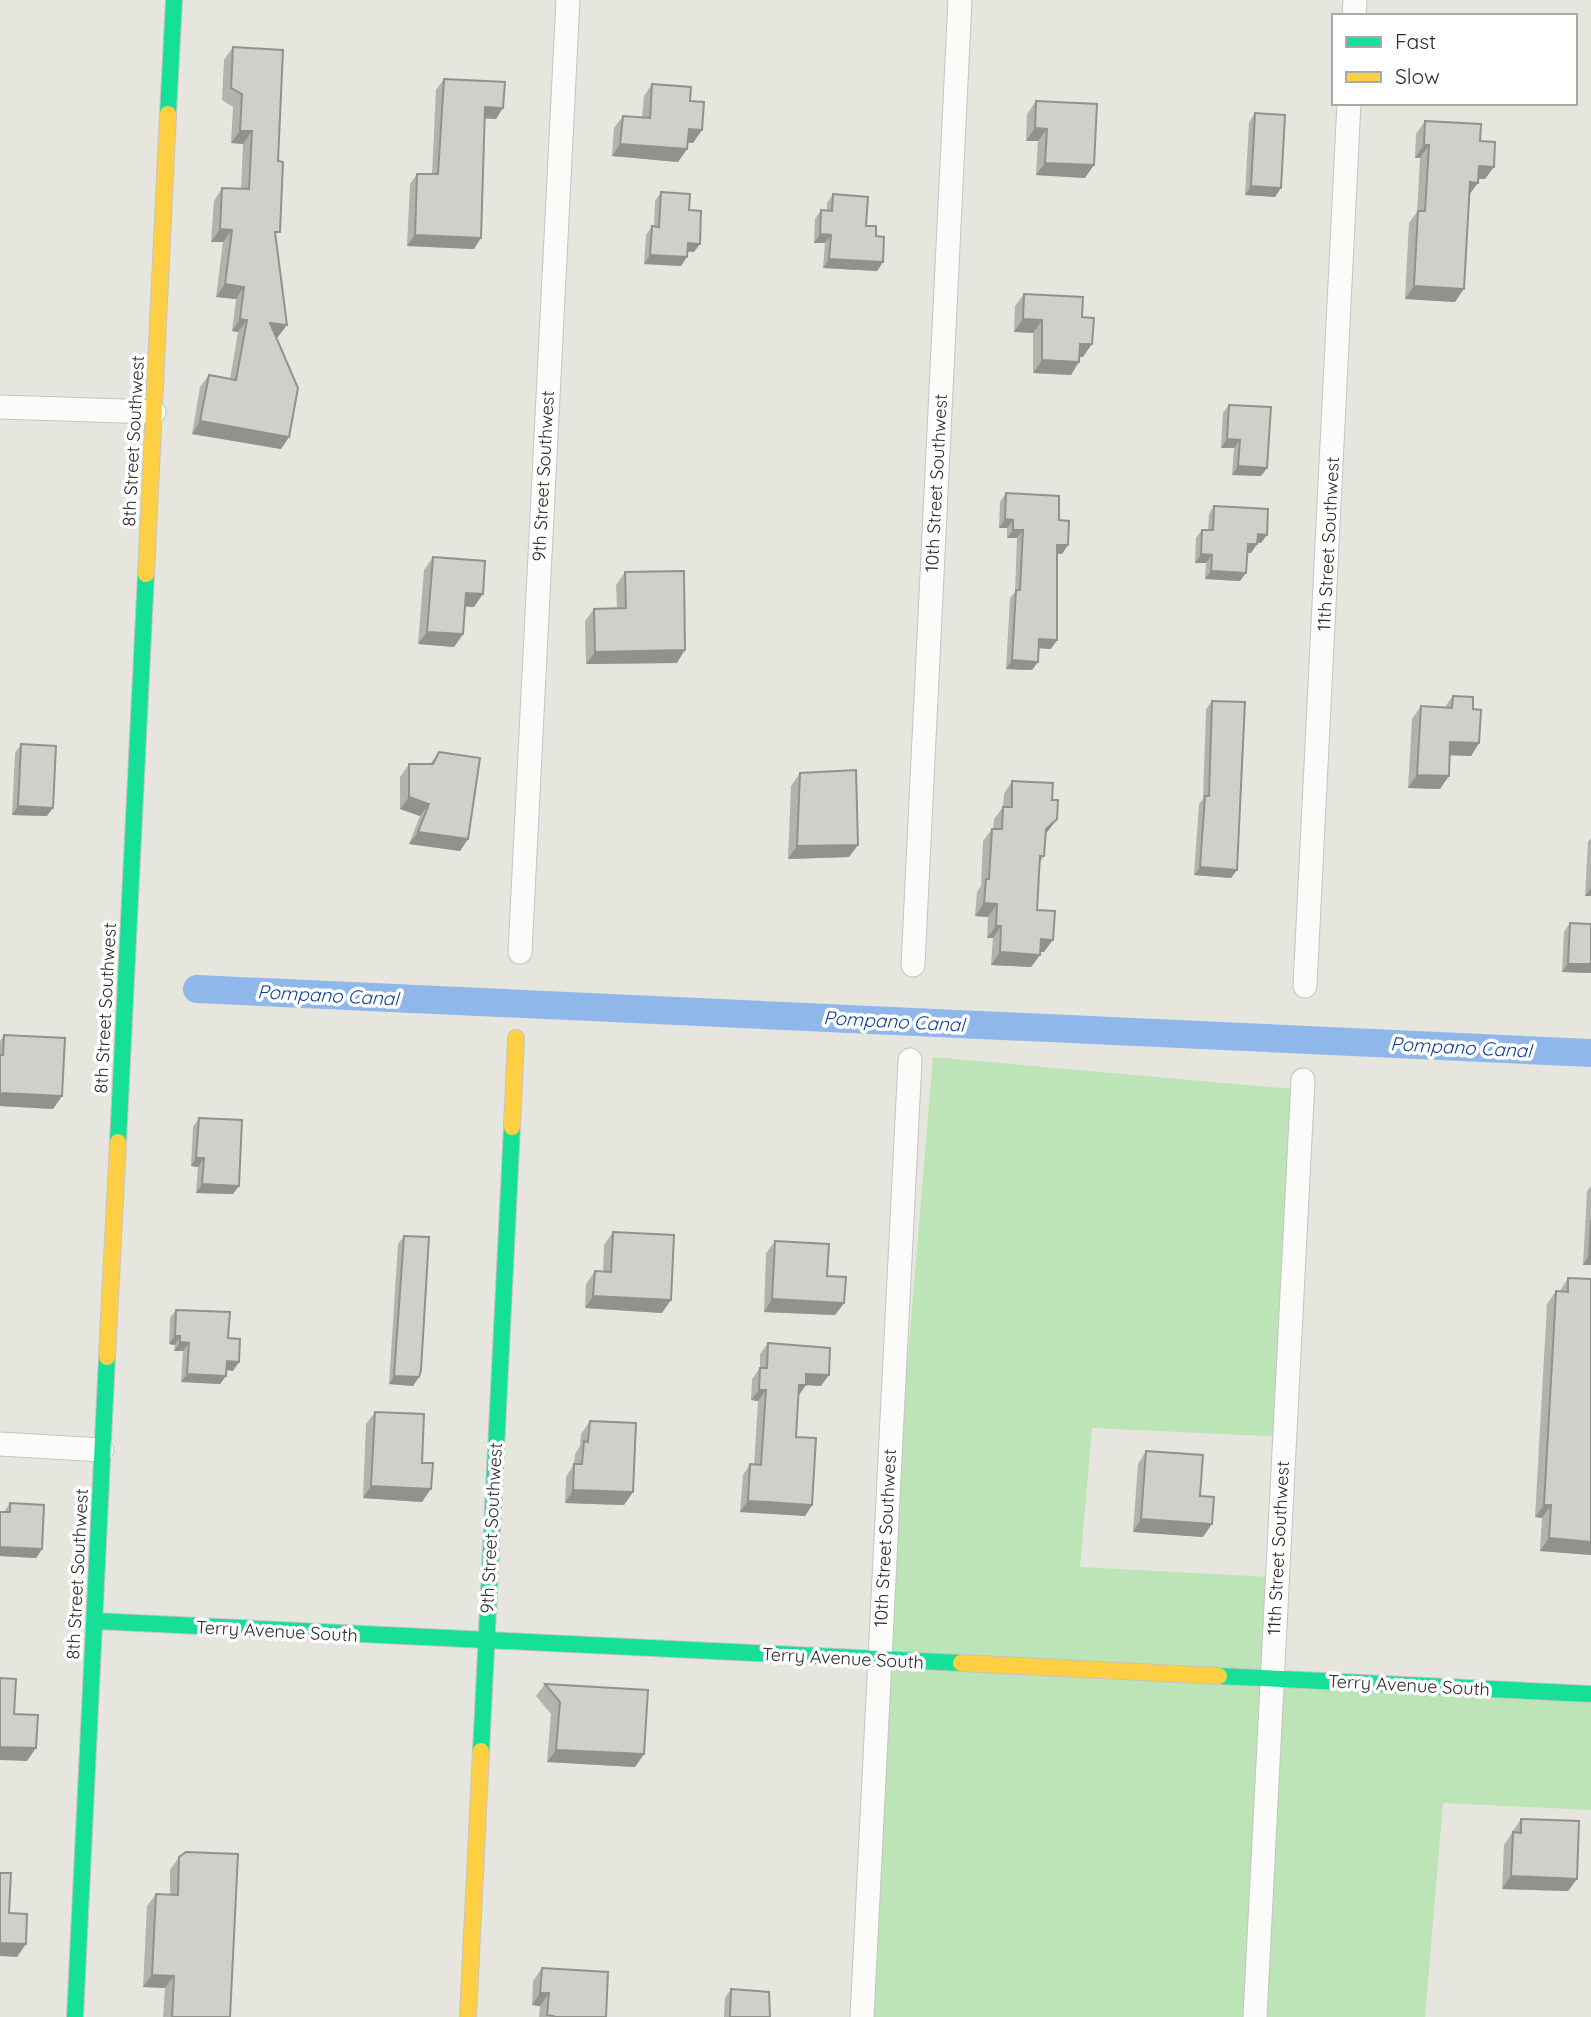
<svg xmlns="http://www.w3.org/2000/svg" width="1591" height="2017" font-family="Quicksand,sans-serif">
	<style>
		.green { fill: #bce4b6 }
		.lines { fill: none; stroke-linecap: round; stroke-linejoin: round }
		.canal { stroke: #90b7ea; stroke-width: 28 }
		.street-casing { stroke: #c5c4c4; stroke-width: 25 }
		.fast-casing { stroke: #c5c4c4; stroke-width: 18 }
		.slow-casing { stroke: #c5c4c4; stroke-width: 18 }
		.street { stroke: #fbfbfa; stroke-width: 23 }
		.fast { stroke: #16e098; stroke-width: 16 }
		.slow { stroke: #ffcf43; stroke-width: 16 }
		.wall { fill: #b3b2ad }
		.shaded-wall { fill: #92918d }
		.building { fill: #d0cfc9; stroke: #92918d; stroke-width: 2 }
		.labels { text-anchor: middle; dominant-baseline: central; stroke-width: 7; stroke-linejoin: round; paint-order: stroke }
		.street-label { font-size: 18px; fill: #292929; stroke: #fff }
		.water-label { font-size: 19px; font-style: italic; fill: #0c3d99; stroke: #fff }
	</style>
	<rect width="100%" height="100%" fill="#e7e6de"/>
	<path class="green" d="M933,1057L1315,1091L1288,1437L1092,1428L1080,1567L1271,1577L1267,1680L1591,1696V1810L1443,1803L1425,2017H853Z"/>
	<g class="lines">
		<path class="canal" d="M197,989L1591,1053"/>
		<defs>
			<path id="street" d="M1354,16L1355,0
				M0,407L154,412
				M520,952L568,0
				M913,965L960,0
				M1305,986L1349,103
				M0,1444L102,1450
				M862,2017L910,1060
				M1255,2017L1303,1080"/>
			<path id="fast" d="M168,114L174,0
				M118,1142L146,574
				M95,1621L961,1663
				M1219,1676L1591,1694
				M481,1751L512,1127
				M75,2017L107,1357"/>
			<path id="slow" d="M146,574L168,114
				M512,1127L516,1038
				M107,1357L118,1142
				M961,1663L1219,1676
				M468,2017L481,1751"/>
		</defs>
		<use href="#street" class="street-casing"/>
		<use href="#fast" class="fast-casing"/>
		<use href="#slow" class="slow-casing"/>
		<use href="#street" class="street"/>
		<use href="#fast" class="fast"/>
		<use href="#slow" class="slow"/>
	</g>
	<path class="wall" d="M233,47L276,237L278,337H276L289,437L281,449L192,434L200,387L209,375L230,379L238,332L232,331L236,299L216,297L223,242H211L214,201L222,188L241,189L243,144L231,143L233,107L222,100L224,60Z
		M444,79L496,119L485,118L474,249L407,246L410,184L417,174H432L436,90Z
		M652,84L690,101L702,130L693,143H688L687,149L678,162L612,156L614,128L623,116L642,117L644,96Z
		M1036,101L1085,178L1036,175L1038,141H1026L1027,114Z
		M1255,113L1281,188L1275,197L1245,195L1249,122Z
		M1425,121L1480,141L1485,179H1478L1469,195L1455,302L1405,299L1409,223L1417,212L1420,158H1415L1416,134Z
		M661,192L689,210L694,252H687L681,266L644,264L646,235L652,226H654L655,201Z
		M833,194L866,226L876,236L883,262L877,271L823,268L825,243H814L815,219L821,210H827V203Z
		M1024,294L1082,317L1083,357H1080L1071,375L1033,373V333L1014,332L1015,306Z
		M1229,405L1267,468L1261,476L1232,475L1234,448H1221L1223,413Z
		M1006,493L1059,520L1062,554L1057,553L1051,649L1039,648L1038,662L1032,670L1006,669L1010,598L1015,592L1017,538H1007V528H999L1000,502Z
		M1214,506L1261,543H1257L1251,553L1247,552L1240,581L1205,579L1206,563H1195L1196,538L1202,530H1208L1209,514Z
		M433,557L474,607L465,606L463,634L454,647L418,644L424,570Z
		M625,572L677,663L586,664L585,621L594,609L617,608L616,585Z
		M1453,696L1473,709L1479,743L1471,756L1450,755L1440,789L1408,788L1412,719L1421,706L1444,708Z
		M1212,701L1237,870L1231,878L1194,875L1199,804L1203,799L1206,709Z
		M21,744L47,816L12,815L15,753Z
		M439,752L468,839L460,851L409,844L420,816L400,809V777L409,764H430Z
		M800,773L849,857L788,859L791,786Z
		M1012,781L1052,800L1057,819L1045,834L1044,856L1040,862L1037,910L1044,952H1040V955L1031,967L991,965L993,938H987L988,917L975,916L977,892L981,886L983,841L992,829H993L994,819L1003,807L1004,794Z
		M1591,838V896H1585L1588,842Z
		M1570,923L1591,973L1562,972L1564,932Z
		M4,1035L62,1096L53,1109L0,1106V1041Z
		M199,1118L239,1186L233,1194L196,1193L198,1167L191,1166L193,1127Z
		M1591,1186V1265H1583L1587,1191Z
		M613,1232L662,1313L585,1308L586,1284L595,1271L603,1272L604,1245Z
		M404,1236L419,1377L413,1386L389,1384L398,1244Z
		M775,1241L827,1276L844,1303L835,1315L764,1312L766,1253Z
		M1568,1278L1591,1555L1540,1551L1542,1518L1535,1517L1547,1304L1556,1291H1560Z
		M176,1310L228,1338L233,1371L226,1370V1376L220,1384L181,1382L183,1351H174L175,1345L169,1344L170,1318Z
		M768,1343L821,1386L806,1385L798,1396L796,1437L812,1505L805,1516L740,1512L743,1475L750,1464L754,1465L758,1401L751,1400L752,1379L760,1368V1354Z
		M375,1412L422,1463V1502L363,1498L366,1424Z
		M590,1421L633,1492L624,1505L565,1503L566,1477L574,1464L575,1454L580,1446L581,1434Z
		M1146,1451L1200,1496L1203,1537L1133,1532L1138,1464Z
		M10,1503L42,1549L36,1558L0,1556V1512H4Z
		M545,1684L644,1754L635,1767L547,1762L551,1714L536,1696Z
		M1521,1819L1577,1879L1568,1891L1502,1889L1504,1845Z
		M179,1857L230,2017H163L165,1988L143,1987L147,1906L156,1894H170V1870Z
		M542,1968L606,2017H539L540,2006L532,2005L533,1981Z
		M731,1989L770,2017H724L725,1998Z"/>
	<path class="shaded-wall" d="M485,107L503,108L496,119L478,118Z
		M1035,128L1047,129L1038,141H1026Z
		M689,129L702,130L693,143L680,142Z
		M240,131H252L243,144L231,143Z
		M620,144L687,149L678,162L612,156Z
		M1424,145H1429L1420,158H1415Z
		M1045,163L1094,165L1085,178L1036,175Z
		M1479,166L1494,167L1485,179H1470Z
		M1470,182L1478,183L1469,195Z
		M1251,186L1281,188L1275,197L1245,195Z
		M220,229L232,230L223,242H211Z
		M820,234L831,235L825,243H814Z
		M415,235L481,238L474,249L407,246Z
		M688,243L700,244L694,252L682,251Z
		M650,255L687,257L681,266L644,264Z
		M829,259L883,262L877,271L823,268Z
		M225,284L244,287L236,299L216,297Z
		M1414,286L1464,289L1455,302L1405,299Z
		M240,319L247,320L238,332L232,331Z
		M1023,319L1042,320L1033,333L1014,332Z
		M270,323L287,325L278,337L261,335Z
		M1080,344H1092L1083,357L1071,356Z
		M1042,360L1079,362L1071,375L1033,373Z
		M200,421L289,437L281,449L192,434Z
		M1227,439L1240,440L1234,448H1221Z
		M1238,466L1267,468L1261,476L1232,475Z
		M1005,519L1013,520L1007,528H999Z
		M1013,530H1023L1017,538H1007Z
		M1258,534L1267,535L1261,543H1252Z
		M1248,544H1257L1251,553L1242,552Z
		M1057,545H1068L1062,554L1051,553Z
		M1201,554L1212,555L1206,563H1195Z
		M1211,571L1246,573L1240,581L1205,579Z
		M466,593L483,594L474,607L457,606Z
		M427,632L463,634L454,647L418,644Z
		M1039,639L1057,640L1051,649L1034,648Z
		M685,650L677,663L586,664L595,652Z
		M1012,660L1038,662L1032,670L1006,669Z
		M1450,742L1479,743L1471,756L1441,755Z
		M1417,775L1449,776L1440,789L1408,788Z
		M409,797L429,804L420,816L400,809Z
		M18,806L53,808L47,816L12,815Z
		M1057,819L1048,831L1037,842L1046,829Z
		M418,832L468,839L460,851L409,844Z
		M858,845L849,857L788,859L797,846Z
		M1200,867L1237,870L1231,878L1194,875Z
		M1591,888V896H1585Z
		M984,903L997,904L988,917L975,916Z
		M996,926H1001L993,938H987Z
		M1041,939L1053,940L1044,952H1032Z
		M1000,952L1040,955L1031,967L991,965Z
		M1568,964H1591V973L1562,972Z
		M0,1093L62,1096L53,1109L0,1106Z
		M196,1158H204L198,1167L191,1166Z
		M202,1184L239,1186L233,1194L196,1193Z
		M1589,1256H1591V1265H1583Z
		M593,1296L671,1300L662,1313L585,1308Z
		M772,1299L844,1303L835,1315L764,1312Z
		M175,1336H180L175,1345L169,1344Z
		M180,1342L189,1343L183,1351H174Z
		M227,1361L239,1362L233,1371L221,1369Z
		M187,1374L226,1376L220,1384L181,1382Z
		M806,1374L829,1375L821,1386L806,1385L798,1396L791,1395Z
		M394,1376L419,1377L413,1386L389,1384Z
		M759,1390H766L758,1401L751,1400Z
		M371,1486L431,1489L422,1502L363,1498Z
		M573,1490L633,1492L624,1505L565,1503Z
		M748,1501L812,1505L805,1516L740,1512Z
		M1544,1505H1551L1542,1518L1535,1517Z
		M1141,1519L1212,1524L1203,1537L1133,1532Z
		M1549,1538L1591,1542V1555L1540,1551Z
		M0,1547L42,1549L36,1558L0,1556Z
		M0,1747L36,1748L27,1761L0,1760Z
		M556,1750L644,1754L635,1767L547,1762Z
		M1511,1876L1577,1879L1568,1891L1502,1889Z
		M0,1943L26,1944L17,1957L0,1956Z
		M152,1975L174,1976L165,1988L143,1987Z
		M540,1993H549L540,2006L532,2005Z"/>
	<path class="building" d="M233,47L283,50L278,161L283,162L280,232H275L287,325L270,323L298,388L289,437L200,421L209,375L236,380L247,320L240,319L244,287L225,284L232,230L220,229L222,188L249,189L252,131H240L242,94L231,88Z
		M444,79L505,82L503,108L485,107L481,238L415,235L417,174H438Z
		M652,84L691,87L690,101L704,102L702,130L689,129L687,149L620,144L623,116L650,118Z
		M1036,101L1097,104L1094,165L1045,163L1047,129L1035,128Z
		M1255,113L1285,115L1281,188L1251,186Z
		M1425,121L1481,124L1480,141L1495,142L1494,167L1479,166L1478,183L1470,182L1464,289L1414,286L1418,211H1425L1429,145H1424Z
		M661,192L690,194L689,210L701,211L700,244L688,243L687,257L650,255L652,226L659,227Z
		M833,194L868,197L866,226H876V236L884,237L883,262L829,259L831,235L820,234L821,210L832,211Z
		M1024,294L1083,297L1082,317L1094,318L1092,344H1080L1079,362L1042,360V320L1023,319Z
		M1229,405L1271,407L1267,468L1238,466L1240,440L1227,439Z
		M1006,493L1059,496V520L1069,521L1068,545H1057V640L1039,639L1038,662L1012,660L1016,590H1020L1023,530H1013V520L1005,519Z
		M1214,506L1268,509L1267,535L1258,534L1257,544H1248L1246,573L1211,571L1212,555L1201,554L1202,530H1213Z
		M433,557L485,561L483,594L466,593L463,634L427,632Z
		M684,571L685,650L595,652L594,609L626,608L625,572Z
		M1453,696L1473,697V709L1481,710L1479,743L1450,742L1449,776L1417,775L1421,706L1452,708Z
		M1212,701L1245,702L1237,870L1200,867L1205,796H1209Z
		M21,744L56,746L53,808L18,806Z
		M439,752L480,758L468,839L418,832L429,804L409,797V764H433Z
		M856,770L858,845L797,846L800,773Z
		M1012,781L1053,783L1052,800H1058L1057,819L1046,829L1044,856H1040L1037,910L1055,911L1053,940L1041,939L1040,955L1000,952L1001,926H996L997,904L984,903L986,879H989L992,829H1002L1003,807H1012Z
		M1570,923L1591,924V964H1568Z
		M4,1035L65,1038L62,1096L0,1093V1055H3Z
		M199,1118L242,1120L239,1186L202,1184L204,1158H196Z
		M1591,1220V1256H1589Z
		M613,1232L674,1235L671,1300L593,1296L595,1271L611,1272Z
		M404,1236L429,1237L421,1370L419,1377L394,1376Z
		M775,1241L829,1244L827,1276L846,1277L844,1303L772,1299Z
		M1568,1278L1591,1279V1542L1549,1538L1551,1505H1544L1556,1291L1568,1292Z
		M176,1310L230,1312L228,1338L240,1339L239,1362L227,1361L226,1376L187,1374L189,1343L180,1342V1336H175Z
		M768,1343L830,1348L829,1375L806,1374V1385H799L796,1437L816,1438L812,1505L748,1501L750,1464L761,1465L766,1390H759L760,1368H767Z
		M375,1412L424,1414L422,1463H433L431,1489L371,1486Z
		M590,1421L636,1423L633,1492L573,1490L574,1464H582L584,1441L588,1442Z
		M1146,1451L1203,1455L1200,1496L1214,1497L1212,1524L1141,1519Z
		M10,1503L44,1505L42,1549L0,1547V1512H10Z
		M0,1678L16,1679L14,1714L38,1715L36,1748L0,1747Z
		M545,1684L648,1690L644,1754L556,1750L560,1702Z
		M1521,1819L1579,1821L1577,1879L1511,1876L1513,1832L1521,1833Z
		M186,1852L238,1854L230,2017H172L174,1976L152,1975L156,1894L178,1895L179,1857Z
		M0,1873H11L9,1913L27,1914L26,1944L0,1943Z
		M542,1968L608,1972L606,2017H554V2016L547,2015L549,1993H540Z
		M731,1989L769,1992L770,2017H730Z"/>
	<g class="labels">
		<g class="street-label">
			<text transform="translate(133 441) rotate(-87)">8th Street Southwest</text>
			<text transform="translate(543 476) rotate(-87)">9th Street Southwest</text>
			<text transform="translate(936 483) rotate(-87)">10th Street Southwest</text>
			<text transform="translate(1328 544) rotate(-87)">11th Street Southwest</text>
			<text transform="translate(105 1008) rotate(-87)">8th Street Southwest</text>
			<text transform="translate(491 1528) rotate(-87)">9th Street Southwest</text>
			<text transform="translate(885 1538) rotate(-87)">10th Street Southwest</text>
			<text transform="translate(1278 1548) rotate(-87)">11th Street Southwest</text>
			<text transform="translate(77 1574) rotate(-87)">8th Street Southwest</text>
			<text transform="translate(277 1631) rotate(3)">Terry Avenue South</text>
			<text transform="translate(843 1658) rotate(3)">Terry Avenue South</text>
			<text transform="translate(1409 1685) rotate(3)">Terry Avenue South</text>
		</g>
		<g class="water-label">
			<text transform="translate(328 995) rotate(3)">Pompano Canal</text>
			<text transform="translate(894 1021) rotate(3)">Pompano Canal</text>
			<text transform="translate(1461 1047) rotate(3)">Pompano Canal</text>
		</g>
	</g>
	<rect x="1332" y="14" width="245" height="91" fill="#ffffff" stroke="#a9a9a9" stroke-width="2"/>
	<rect x="1346" y="37" width="35" height="10" fill="#16e098" stroke="#a9a9a9" stroke-width="2"/>
	<text x="1395" y="49" font-size="21" fill="#292929">Fast</text>
	<rect x="1346" y="72" width="35" height="10" fill="#ffcf43" stroke="#a9a9a9" stroke-width="2"/>
	<text x="1395" y="84" font-size="21" fill="#292929">Slow</text>
</svg>
